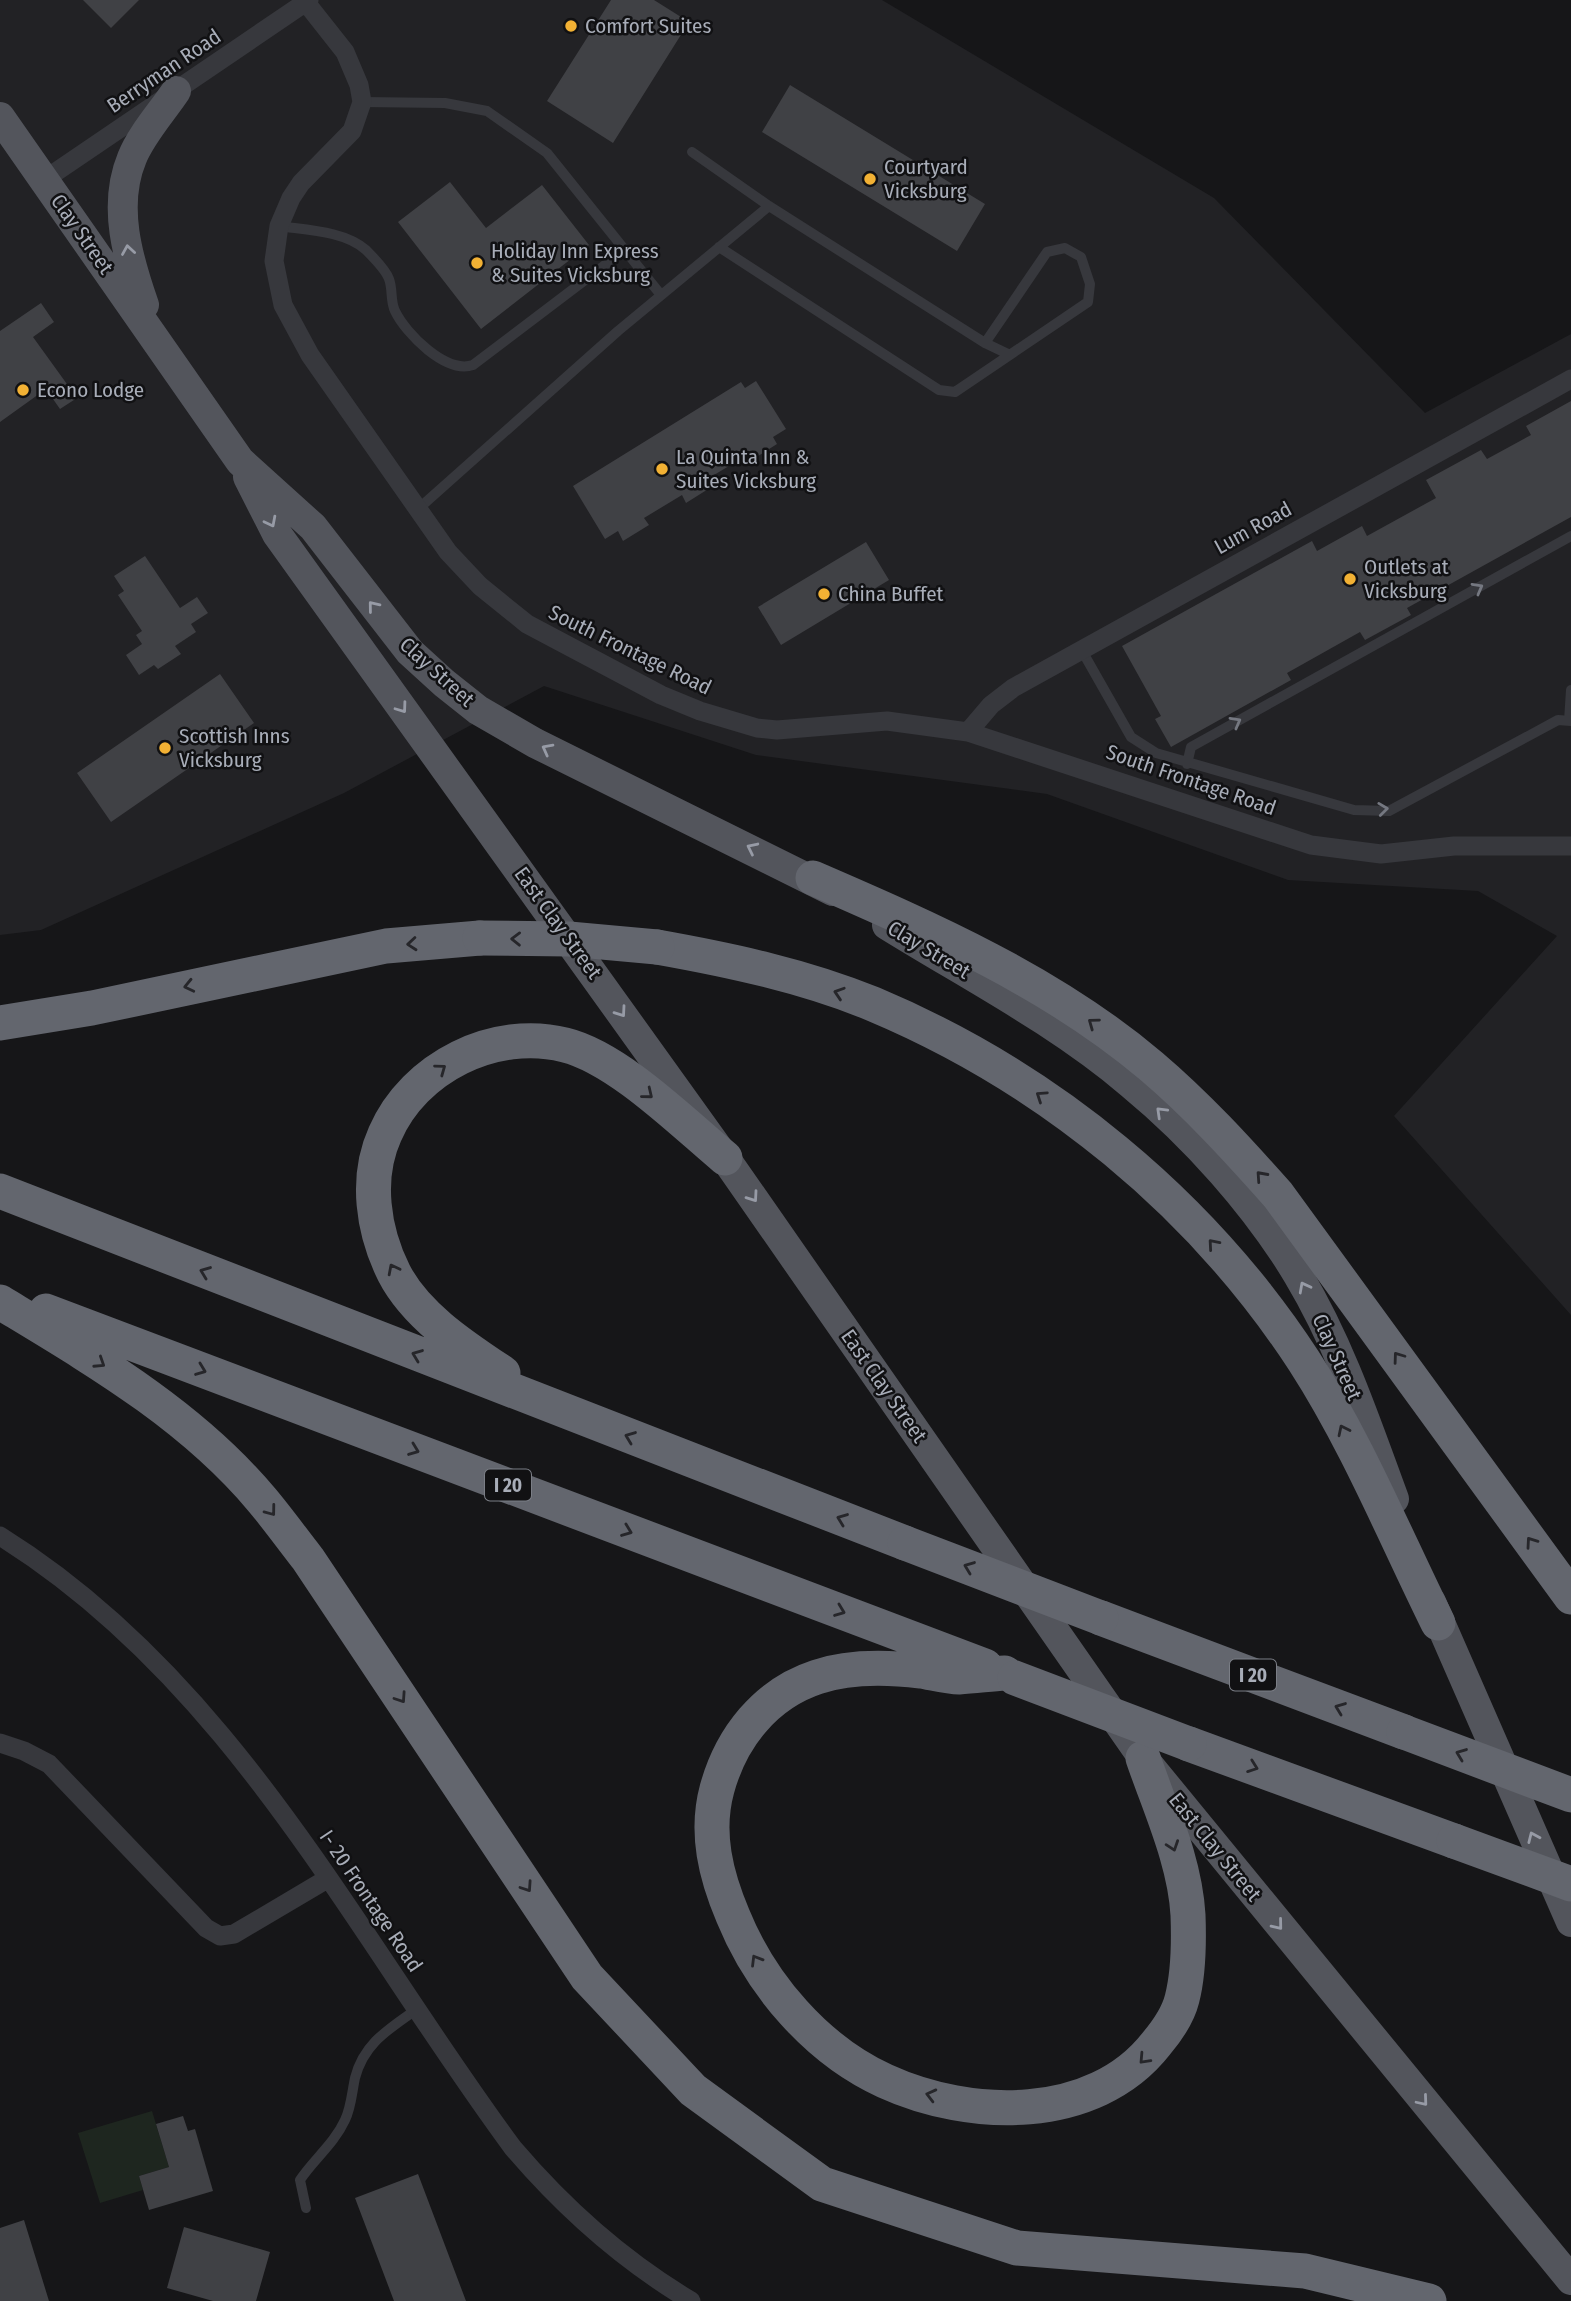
<svg xmlns="http://www.w3.org/2000/svg" width="1571" height="2301" font-family="'Fira Sans Condensed',sans-serif">
	<style>
		.built { fill: #222225 }
		.green { fill: #1e261f }
		.building { fill: #404145 }
		.lines { fill: none; stroke-linecap: round; stroke-linejoin: round }
		.service { stroke: #37383d; stroke-width: 10 }
		.minor { stroke: #37383d; stroke-width: 19 }
		.primary { stroke: #53555c; stroke-width: 30 }
		.motorway { stroke: #63666e; stroke-width: 35 }
		.motorway-bridge { stroke: #63666e; stroke-width: 35 }
		.oneway { stroke: #979ba6 }
		.oneway2 { stroke: #757881 }
		.oneway3 { stroke: #26262a }
		.poi-dot { fill: #f2b134; stroke: #111113; stroke-width: 2.5 }
		.labels { text-anchor: middle; dominant-baseline: central; stroke-width: 5; stroke-linejoin: round; paint-order: stroke }
		.shield { fill: #111113; stroke: #7b7e86; stroke-width: 2 }
		.shield-label { font-size: 19px; font-weight: bold; fill: #a8adb8 }
		.poi-label { font-size: 21px; fill: #a8adb8; stroke: #111113; text-anchor: start }
		.street-label { font-size: 21px; fill: #a8adb8; stroke: #111113 }
	</style>
	<rect width="100%" height="100%" fill="#161618"/>
	<path class="built" d="M0,0H882L1214,198L1425,413L1571,334V1315L1394,1116L1557,936L1478,891L1288,880L1047,794L756,755L544,686L344,793L41,930L0,935Z"/>
	<path class="green" d="M152,2111L169,2167L139,2176L143,2190L100,2203L78,2133Z"/>
	<path class="building" d="M83,0H139L111,28Z
		M611,0H654L689,22L613,143L547,101Z
		M790,85L985,204L957,251L762,132Z
		M450,182L486,228L542,185L589,245L481,329L398,222Z
		M41,303L54,322L33,337L77,398L60,409L46,389L0,422V331Z
		M756,381L786,429L773,437L777,444L752,460L749,454L709,478L713,486L686,503L682,495L644,518L649,525L623,541L618,531L605,539L573,486L741,382L745,388Z
		M1571,401V517L1407,608L1411,615L1365,640L1360,632L1287,673L1291,680L1171,747L1155,719L1161,716L1122,646L1312,541L1317,551L1362,526L1367,536L1436,498L1426,480L1481,450L1487,459L1531,435L1526,426Z
		M866,542L889,580L781,645L758,607Z
		M145,556L180,608L197,597L208,613L191,624L196,632L175,646L181,654L158,669L154,665L139,675L126,655L142,644L136,635L142,631L118,595L124,591L114,576Z
		M220,674L254,723L111,822L77,773Z
		M183,2116L188,2131L195,2129L213,2191L149,2210L139,2176L169,2167L156,2124Z
		M418,2174L466,2301H394L355,2198Z
		M24,2220L49,2301H0V2228Z
		M184,2227L270,2252L256,2301H213L167,2288Z"/>
	<g class="lines">
		<path class="service" d="M362,102L445,103L487,111L547,153L661,295
			M692,152L769,206L985,343L1008,354
			M279,226C306,230 345,231 366,250C373,257 386,270 389,279C393,289 390,301 395,311C406,334 446,374 473,365L626,249
			M719,247L939,390L955,392L1088,302L1090,284L1081,257L1065,248L1047,252L985,343
			M417,510L618,331L769,206
			M1081,649L1131,737L1156,753L1354,810L1389,811L1558,720L1571,721
			M1569,721L1571,690
			M1187,764L1191,747L1571,536
			M306,2208L300,2180C314,2159 334,2144 345,2120C351,2108 352,2092 355,2078C364,2043 389,2029 417,2009"/>
		<path class="minor" d="M304,0L345,52L359,85L362,102L352,131L301,183L291,198L279,226L274,261L283,305L310,355L448,552L480,586L527,624L661,695L700,711L757,728L777,730L887,721L968,732L1311,845L1381,854L1454,846H1571
			M44,180L309,0
			M968,732L991,705L1013,688L1571,379
			M0,1536C233,1681 354,1933 513,2148C565,2209 622,2260 691,2301
			M0,1743L24,1751L49,1764L206,1928L220,1936L234,1934L327,1879"/>
		<path class="primary" d="M0,117L240,461L313,527L410,652L444,683L478,710L535,743L833,891
			M144,305C128,259 112,206 132,158C141,135 162,112 176,91
			M248,477L277,534L725,1158L1143,1758L1571,2280
			M887,925C969,976 1057,1021 1131,1084C1194,1136 1256,1205 1298,1275C1340,1345 1366,1423 1394,1499
			M1431,1602L1571,1922"/>
		<path class="motorway" d="M813,878C931,929 1052,982 1151,1066C1197,1105 1238,1150 1278,1195L1571,1597
			M657,947C730,960 805,976 873,1004C1047,1077 1201,1203 1304,1361C1357,1443 1395,1536 1438,1623
			M0,1023L92,1008L386,946L480,938
			M0,1191L905,1543
			M0,1302C94,1359 191,1415 262,1500C278,1519 293,1540 308,1559L587,1977L693,2090L822,2184L1017,2248L1305,2271L1429,2301
			M46,1311L985,1666
			M503,1373C464,1347 416,1316 394,1273C373,1231 365,1178 385,1134C414,1067 495,1027 565,1045C618,1058 683,1123 725,1158
			M1101,1618L1404,1732
			M1005,1673C990,1674 975,1676 959,1677C947,1677 933,1673 921,1671C887,1667 849,1666 817,1677C765,1694 731,1738 717,1789C705,1833 716,1876 733,1916C761,1985 817,2050 885,2081C970,2120 1094,2123 1156,2044C1167,2031 1178,2015 1182,1999C1189,1972 1189,1942 1188,1915C1185,1861 1160,1808 1143,1758
			M1189,1744L1454,1841"/>
		<path class="motorway-bridge" d="M480,938L569,939L657,947
			M905,1543L1101,1618
			M1015,1678L1189,1744
			M1404,1732L1571,1795
			M1454,1841L1571,1884"/>
	</g>
	<defs><path id="oneway-chevron" d="M-2-3.5L2.5 0L-2 3.5" fill="none" stroke-width="1.6" stroke-linecap="round" stroke-linejoin="round" transform="scale(1.75)"/></defs>
	<g class="oneway">
		<use href="#oneway-chevron" transform="translate(128 250) rotate(-99)"/>
		<use href="#oneway-chevron" transform="translate(271 522) rotate(63)"/>
		<use href="#oneway-chevron" transform="translate(373 606) rotate(-129)"/>
		<use href="#oneway-chevron" transform="translate(402 708) rotate(54)"/>
		<use href="#oneway-chevron" transform="translate(547 749) rotate(-152)"/>
		<use href="#oneway-chevron" transform="translate(752 848) rotate(-154)"/>
		<use href="#oneway-chevron" transform="translate(621 1012) rotate(55)"/>
		<use href="#oneway-chevron" transform="translate(1161 1112) rotate(-136)"/>
		<use href="#oneway-chevron" transform="translate(753 1197) rotate(55)"/>
		<use href="#oneway-chevron" transform="translate(1304 1287) rotate(-118)"/>
		<use href="#oneway-chevron" transform="translate(1533 1837) rotate(-114)"/>
		<use href="#oneway-chevron" transform="translate(1278 1925) rotate(51)"/>
		<use href="#oneway-chevron" transform="translate(1423 2101) rotate(50)"/>
	</g>
	<g class="oneway2">
		<use href="#oneway-chevron" transform="translate(1478 588) rotate(-29)"/>
		<use href="#oneway-chevron" transform="translate(1236 722) rotate(-29)"/>
		<use href="#oneway-chevron" transform="translate(1383 809) rotate(-7)"/>
	</g>
	<g class="oneway3">
		<use href="#oneway-chevron" transform="translate(516 939) rotate(-179)"/>
		<use href="#oneway-chevron" transform="translate(412 944) rotate(175)"/>
		<use href="#oneway-chevron" transform="translate(189 986) rotate(167)"/>
		<use href="#oneway-chevron" transform="translate(839 993) rotate(-162)"/>
		<use href="#oneway-chevron" transform="translate(1093 1023) rotate(-144)"/>
		<use href="#oneway-chevron" transform="translate(441 1069) rotate(-36)"/>
		<use href="#oneway-chevron" transform="translate(648 1094) rotate(39)"/>
		<use href="#oneway-chevron" transform="translate(1041 1096) rotate(-146)"/>
		<use href="#oneway-chevron" transform="translate(1261 1176) rotate(-132)"/>
		<use href="#oneway-chevron" transform="translate(1213 1244) rotate(-131)"/>
		<use href="#oneway-chevron" transform="translate(393 1269) rotate(-117)"/>
		<use href="#oneway-chevron" transform="translate(205 1272) rotate(-159)"/>
		<use href="#oneway-chevron" transform="translate(417 1355) rotate(-159)"/>
		<use href="#oneway-chevron" transform="translate(1398 1357) rotate(-126)"/>
		<use href="#oneway-chevron" transform="translate(100 1363) rotate(33)"/>
		<use href="#oneway-chevron" transform="translate(201 1370) rotate(21)"/>
		<use href="#oneway-chevron" transform="translate(1343 1430) rotate(-116)"/>
		<use href="#oneway-chevron" transform="translate(630 1437) rotate(-159)"/>
		<use href="#oneway-chevron" transform="translate(414 1450) rotate(21)"/>
		<use href="#oneway-chevron" transform="translate(271 1511) rotate(53)"/>
		<use href="#oneway-chevron" transform="translate(842 1519) rotate(-159)"/>
		<use href="#oneway-chevron" transform="translate(627 1531) rotate(21)"/>
		<use href="#oneway-chevron" transform="translate(1531 1542) rotate(-125)"/>
		<use href="#oneway-chevron" transform="translate(969 1567) rotate(-159)"/>
		<use href="#oneway-chevron" transform="translate(840 1611) rotate(21)"/>
		<use href="#oneway-chevron" transform="translate(401 1698) rotate(56)"/>
		<use href="#oneway-chevron" transform="translate(1340 1708) rotate(-159)"/>
		<use href="#oneway-chevron" transform="translate(1461 1754) rotate(-159)"/>
		<use href="#oneway-chevron" transform="translate(1253 1767) rotate(20)"/>
		<use href="#oneway-chevron" transform="translate(1173 1846) rotate(71)"/>
		<use href="#oneway-chevron" transform="translate(527 1887) rotate(56)"/>
		<use href="#oneway-chevron" transform="translate(756 1960) rotate(-121)"/>
		<use href="#oneway-chevron" transform="translate(1144 2059) rotate(133)"/>
		<use href="#oneway-chevron" transform="translate(931 2095) rotate(-166)"/>
	</g>
	<g class="poi-dot">
		<circle cx="571" cy="26" r="7"/>
		<circle cx="870" cy="179" r="7"/>
		<circle cx="477" cy="263" r="7"/>
		<circle cx="23" cy="390" r="7"/>
		<circle cx="662" cy="469" r="7"/>
		<circle cx="1350" cy="579" r="7"/>
		<circle cx="824" cy="594" r="7"/>
		<circle cx="165" cy="748" r="7"/>
	</g>
	<g class="labels">
		<g class="shield">
			<rect x="485" y="1469.5" width="46" height="31" rx="5"/>
			<rect x="1230" y="1659.5" width="46" height="31" rx="5"/>
		</g>
		<g class="shield-label">
			<text x="508" y="1485">I 20</text>
			<text x="1253" y="1675">I 20</text>
		</g>
		<g class="poi-label">
			<text x="585" y="26">Comfort Suites</text>
			<text x="884" y="167">Courtyard<tspan x="884" dy="24">Vicksburg</tspan></text>
			<text x="491" y="251">Holiday Inn Express<tspan x="491" dy="24">&amp; Suites Vicksburg</tspan></text>
			<text x="37" y="390">Econo Lodge</text>
			<text x="676" y="457">La Quinta Inn &amp;<tspan x="676" dy="24">Suites Vicksburg</tspan></text>
			<text x="1364" y="567">Outlets at<tspan x="1364" dy="24">Vicksburg</tspan></text>
			<text x="838" y="594">China Buffet</text>
			<text x="179" y="736">Scottish Inns<tspan x="179" dy="24">Vicksburg</tspan></text>
		</g>
		<g class="street-label">
			<text transform="translate(164 71) rotate(-34)">Berryman Road</text>
			<text transform="translate(82 234) rotate(55)">Clay Street</text>
			<text transform="translate(1253 528) rotate(-29)">Lum Road</text>
			<text transform="translate(630 650) rotate(26)">South Frontage Road</text>
			<text transform="translate(437 672) rotate(42)">Clay Street</text>
			<text transform="translate(1191 780) rotate(19)">South Frontage Road</text>
			<text transform="translate(558 923) rotate(54)">East Clay Street</text>
			<text transform="translate(929 950) rotate(31)">Clay Street</text>
			<text transform="translate(1337 1357) rotate(66)">Clay Street</text>
			<text transform="translate(884 1386) rotate(55)">East Clay Street</text>
			<text transform="translate(1215 1847) rotate(51)">East Clay Street</text>
			<text transform="translate(371 1901) rotate(56)">I- 20 Frontage Road</text>
		</g>
	</g>
</svg>
